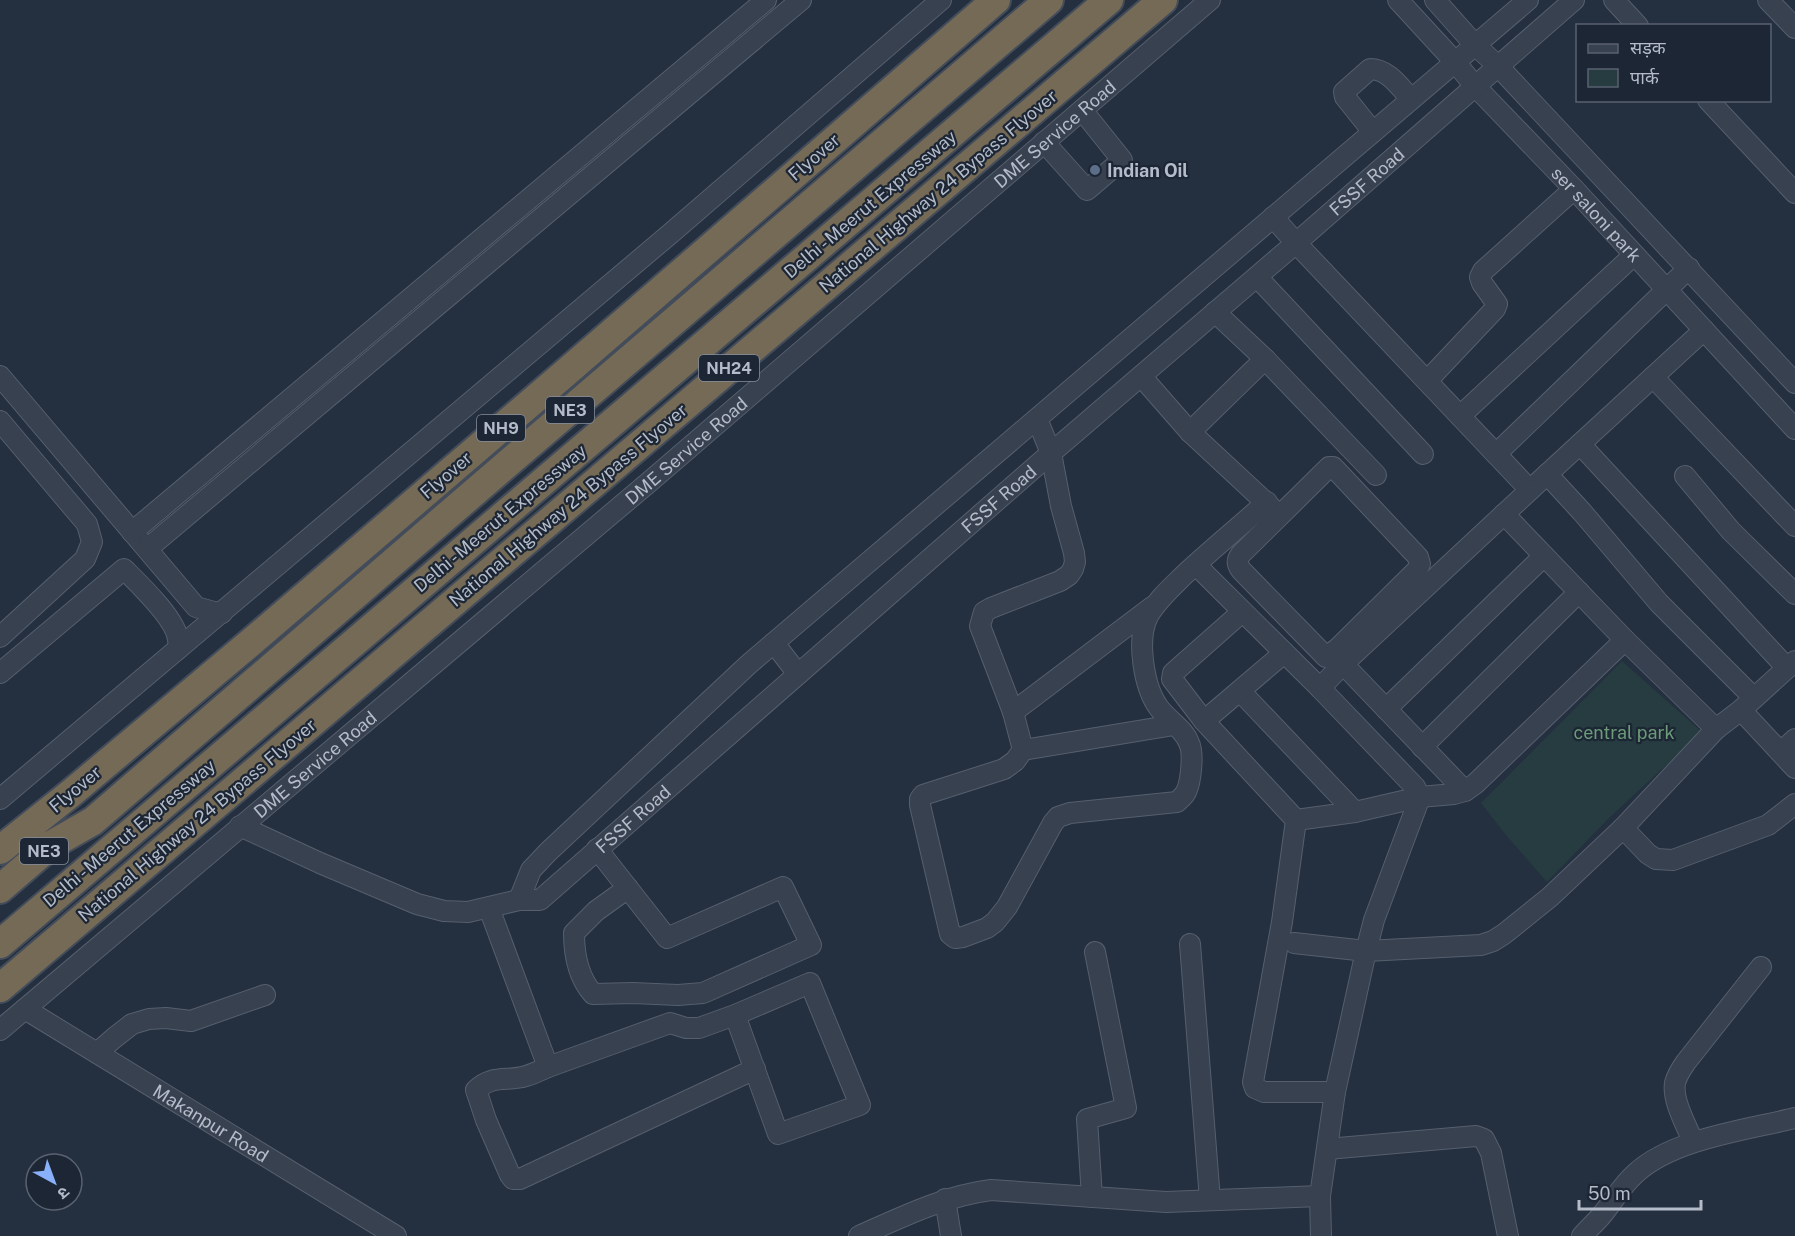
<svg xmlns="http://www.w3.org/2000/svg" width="1795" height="1236" font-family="'Public Sans','Noto Sans Devanagari',sans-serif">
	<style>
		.green { fill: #263c40 }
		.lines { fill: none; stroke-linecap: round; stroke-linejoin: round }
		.minor-casing { stroke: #565f6d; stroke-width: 22 }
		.highway-casing { stroke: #434c5a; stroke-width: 32 }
		.minor { stroke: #38414f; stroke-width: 20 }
		.highway { stroke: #756a55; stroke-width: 28 }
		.service-dot { fill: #5c6f8a; stroke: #1d2634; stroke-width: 2 }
		.labels { text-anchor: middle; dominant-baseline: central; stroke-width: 4.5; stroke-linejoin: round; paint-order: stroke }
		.shield { fill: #1d2634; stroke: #878f9d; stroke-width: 1.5 }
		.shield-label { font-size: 16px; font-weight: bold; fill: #b4bcca }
		.street-label { font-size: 18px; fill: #b4bcca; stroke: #1d2634 }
		.poi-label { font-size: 18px; font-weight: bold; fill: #b4bcca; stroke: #1d2634; text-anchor: start }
		.park-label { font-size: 18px; fill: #6b9b78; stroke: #1d2634 }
	</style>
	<rect width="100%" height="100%" fill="#242f3f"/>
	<path class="green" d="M1622,661L1702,732L1609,818L1547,882L1505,834L1481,803Z"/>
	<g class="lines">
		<defs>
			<g id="minor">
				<path id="s1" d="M1398,0L1455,62L1475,86L1574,189L1795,429"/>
				<path d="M1435,0L1475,45L1498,66L1795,383"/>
				<path d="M1614,0L1638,26"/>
				<path d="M1768,0L1795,28"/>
				<path d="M1708,100L1795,193"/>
				<path d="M1373,132L1345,97L1344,92L1370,69C1388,69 1399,86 1411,99"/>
				<path d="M1044,142L1087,190L1122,160L1082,110"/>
				<path d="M1273,217L1296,243L1530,490L1704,330"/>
				<path d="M1257,277L1423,454"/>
				<path d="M1215,312L1265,359L1376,475"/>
				<path d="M0,376L196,607L214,612L222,613"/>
				<path d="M1141,376L1190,432L1276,512"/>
				<path d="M1653,377L1795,526"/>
				<path d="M1427,381L1495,309L1497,304L1482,283L1480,277L1483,271L1574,189"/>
				<path d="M1460,416L1634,255"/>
				<path d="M0,421L87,524L92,542L85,559L0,637"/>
				<path d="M1190,432L1265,359"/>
				<path d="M1580,444L1787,668"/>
				<path d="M1496,454L1689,268"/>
				<path d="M1329,467H1333L1336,470L1418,557L1420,564L1417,570L1337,649L1326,657L1241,570C1237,564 1236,561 1241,554Z"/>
				<path d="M1547,474L1582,512L1659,603L1754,698"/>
				<path d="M1685,476L1731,531L1795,594"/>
				<path d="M1504,514L1625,640L1716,729"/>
				<path d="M132,532L766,0"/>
				<path d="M147,549L801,0"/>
				<path d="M1196,565L1320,688L1415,787L1420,797L1374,920L1366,951L1335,1092L1320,1196L1321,1236"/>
				<path d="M1242,612L1173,673L1172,679L1204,721L1296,820L1282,922L1253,1082L1255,1088L1264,1092H1335"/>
				<path d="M774,643L798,674"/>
				<path d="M1343,664L1465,791"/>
				<path d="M0,673L124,569C139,584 177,620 178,640C179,643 178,646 178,649"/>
				<path d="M1320,688L1343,664L1530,490"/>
				<path d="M1240,691L1355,812"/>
				<path d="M1386,709L1544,556"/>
				<path d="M1741,710L1795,768"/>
				<path d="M1013,712L1152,607"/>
				<path d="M1204,721L1284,653"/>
				<path d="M1174,725L1023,750L1015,761L1004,769L923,795L920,799V805L950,934L955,938L963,937L987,928L995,922L1007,907L1053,823L1058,817L1070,813L1177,802C1180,799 1184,796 1186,792C1191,782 1194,753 1189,743C1184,729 1168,720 1159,708C1144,688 1136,640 1148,616C1157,600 1171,588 1184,575C1211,550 1239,527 1267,502"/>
				<path d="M1422,747L1579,592"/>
				<path d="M1023,750L1013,712L980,626L984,612L991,608L1060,581L1069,575L1073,569L1075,562L1074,553L1061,506L1051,453L1037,419"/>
				<path d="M1781,752L1795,739"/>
				<path d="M0,799L670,234L941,0"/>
				<path d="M1296,820L1355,812L1420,797L1454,794L1465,791L1475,784L1625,640"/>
				<path id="s2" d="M240,826L320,863L417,904L444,911L468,912L519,900H540L1051,453L1296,243L1574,0"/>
				<path d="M1623,828L1648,854L1656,859L1673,860L1768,825L1795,804"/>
				<path d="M597,849L667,938L783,887L811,945L703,993L678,995L633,993L593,994C578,977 574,956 574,933L596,911L628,888"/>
				<path d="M519,900L531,870L548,852L749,664L1528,0"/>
				<path d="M489,908L548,1067L670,1023L686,1028H699L735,1015L778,1134L860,1105L810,983L735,1015"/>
				<path d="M1294,943L1366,951L1481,945L1493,941L1504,934L1550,897L1623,828L1716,729L1741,710L1795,661"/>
				<path d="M1190,944L1210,1200"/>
				<path id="s3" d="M25,1009L396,1236"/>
				<path id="s4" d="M0,1030L648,483L1210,0"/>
				<path d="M97,1053L114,1038L132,1024L149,1019L166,1018L191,1021L265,995"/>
				<path d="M548,1067C541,1070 533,1074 526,1076C507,1082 493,1074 476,1090L486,1120L510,1175L513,1179H520L755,1069"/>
				<path d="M1693,1142C1687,1126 1672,1101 1675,1083C1677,1075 1681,1069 1686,1062L1761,967"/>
				<path d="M1327,1149L1476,1136L1484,1139L1491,1153L1508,1236"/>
				<path d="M1092,1197L1087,1119L1126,1108L1095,952"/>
				<path d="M945,1199L951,1236"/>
				<path d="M859,1236C902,1217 944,1196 991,1190L1166,1202L1320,1196"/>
				<path d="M1582,1236C1588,1229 1595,1223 1601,1216C1613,1202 1621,1186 1636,1173C1673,1139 1746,1130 1795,1118"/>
			</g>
			<path id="highway" d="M0,850L70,794L250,643L563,375L996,0
				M0,889L51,845L93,821L500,470L1049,0
				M0,944L1109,0
				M0,988L1163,0"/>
		</defs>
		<use href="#minor" class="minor-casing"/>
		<use href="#highway" class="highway-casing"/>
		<use href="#minor" class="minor"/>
		<use href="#highway" class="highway"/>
	</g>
	<circle class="service-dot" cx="1095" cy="170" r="6"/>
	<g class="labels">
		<g class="shield">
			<rect x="699" y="355" width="60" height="26" rx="4.5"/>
			<rect x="546" y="397" width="48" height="26" rx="4.5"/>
			<rect x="477" y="415" width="48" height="26" rx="4.5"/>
			<rect x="20" y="838" width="48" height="26" rx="4.5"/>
		</g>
		<g class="shield-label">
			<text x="729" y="368">NH24</text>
			<text x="570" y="410">NE3</text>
			<text x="501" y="428">NH9</text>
			<text x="44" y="851">NE3</text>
		</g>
		<g class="street-label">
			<text stroke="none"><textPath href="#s4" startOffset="1384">DME Service Road</textPath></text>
			<text transform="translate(814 157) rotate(-41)">Flyover</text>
			<text stroke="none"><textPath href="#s2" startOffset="1414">FSSF Road</textPath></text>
			<text transform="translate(938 191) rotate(-40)">National Highway 24 Bypass Flyover</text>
			<text transform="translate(870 204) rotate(-40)">Delhi - Meerut Expressway</text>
			<text stroke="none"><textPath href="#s1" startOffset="292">ser saloni park</textPath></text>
			<text stroke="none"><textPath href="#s4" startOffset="898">DME Service Road</textPath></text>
			<text transform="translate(446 475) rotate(-41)">Flyover</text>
			<text stroke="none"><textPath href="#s2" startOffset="928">FSSF Road</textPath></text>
			<text transform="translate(568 505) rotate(-40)">National Highway 24 Bypass Flyover</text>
			<text transform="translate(500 518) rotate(-40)">Delhi - Meerut Expressway</text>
			<text stroke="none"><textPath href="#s4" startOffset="412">DME Service Road</textPath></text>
			<text transform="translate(75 789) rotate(-40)">Flyover</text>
			<text stroke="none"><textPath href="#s2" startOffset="442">FSSF Road</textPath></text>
			<text transform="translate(197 820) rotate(-40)">National Highway 24 Bypass Flyover</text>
			<text transform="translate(129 833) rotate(-40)">Delhi - Meerut Expressway</text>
			<text stroke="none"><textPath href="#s3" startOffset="218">Makanpur Road</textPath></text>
		</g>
		<g class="poi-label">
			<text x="1107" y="170">Indian Oil</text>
		</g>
		<g class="park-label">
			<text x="1624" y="732">central park</text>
		</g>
	</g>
	<rect x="1576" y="24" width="195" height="78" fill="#1d2634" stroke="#596270" stroke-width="1.5"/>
	<rect x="1588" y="44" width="30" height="9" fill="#38414f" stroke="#596270" stroke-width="1.5"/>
	<text x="1630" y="54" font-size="18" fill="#b4bcca">सड़क</text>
	<rect x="1588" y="69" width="30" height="18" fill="#263c40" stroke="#596270" stroke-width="1.5"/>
	<text x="1630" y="84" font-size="18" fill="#b4bcca">पार्क</text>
	<g transform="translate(54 1182) rotate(139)"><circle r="28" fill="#1d2634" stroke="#596270" stroke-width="1.5"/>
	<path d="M0-4.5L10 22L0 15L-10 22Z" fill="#89b0fa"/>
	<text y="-9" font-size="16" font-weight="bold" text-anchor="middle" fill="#b4bcca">उ</text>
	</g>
	<path d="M1579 1200v9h122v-9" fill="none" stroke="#b4bcca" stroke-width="3"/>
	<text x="1588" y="1200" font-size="18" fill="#b4bcca" stroke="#1d2634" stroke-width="4.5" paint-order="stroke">50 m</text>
</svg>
